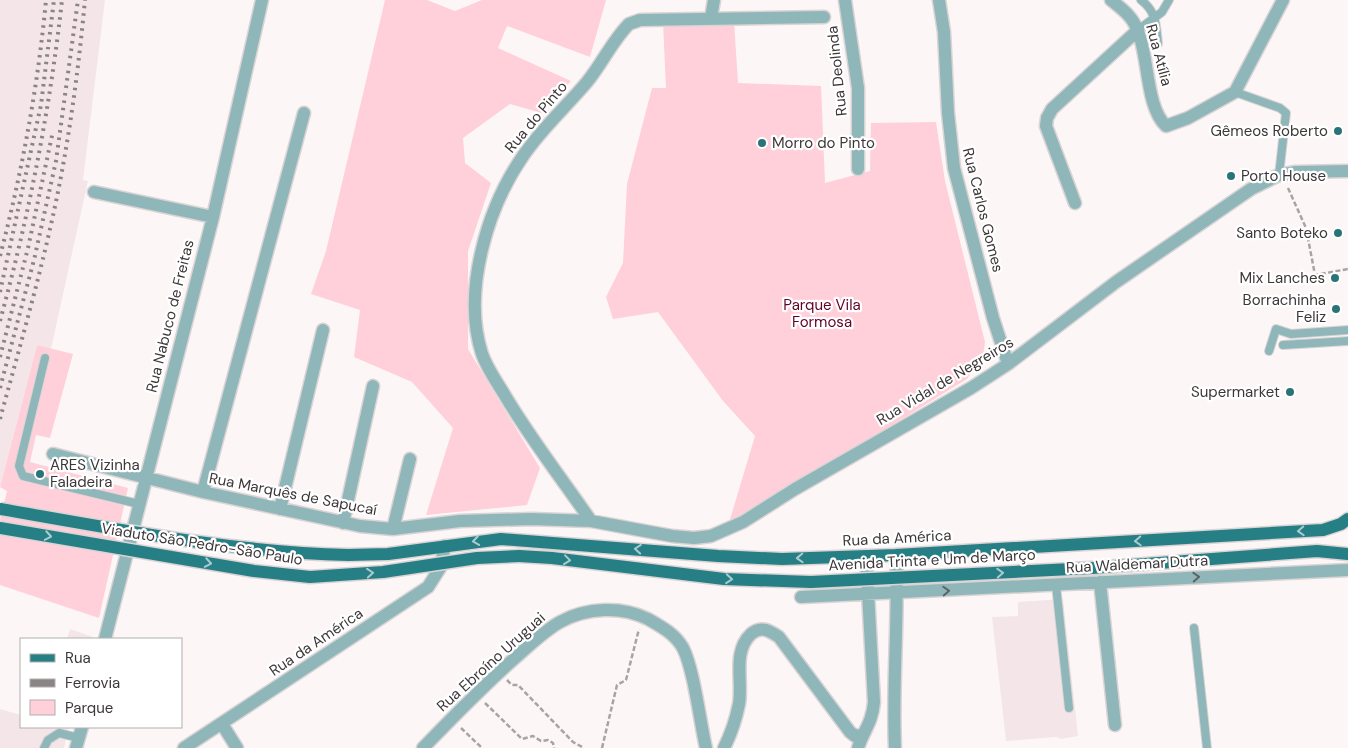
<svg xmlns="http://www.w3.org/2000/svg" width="1348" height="748" font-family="'DM Sans',sans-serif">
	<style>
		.built { fill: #f4e6e8 }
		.green { fill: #ffd0d9 }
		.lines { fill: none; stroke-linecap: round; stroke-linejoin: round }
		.service-casing { stroke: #dad4d5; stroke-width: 10 }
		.minor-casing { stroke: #dad4d5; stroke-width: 15 }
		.tertiary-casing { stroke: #dad4d5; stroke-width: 15 }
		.primary-casing { stroke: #dad4d5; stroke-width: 15 }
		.path { stroke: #a9a3a4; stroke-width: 2.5; stroke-dasharray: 5 2.5; stroke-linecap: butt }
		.service { stroke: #8fb7ba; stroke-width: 8 }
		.minor { stroke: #8fb7ba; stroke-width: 12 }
		.tertiary { stroke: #8fb7ba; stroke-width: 12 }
		.primary { stroke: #277f86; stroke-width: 12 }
		.rail { stroke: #8a8485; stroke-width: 4; stroke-dasharray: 2.5 5; stroke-linecap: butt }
		.primary-bridge-casing { stroke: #dad4d5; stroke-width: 15; stroke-linecap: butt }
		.primary-bridge { stroke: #277f86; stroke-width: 12 }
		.oneway { stroke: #a9cccf }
		.oneway2 { stroke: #5a6466 }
		.poi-dot { fill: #297379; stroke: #fff; stroke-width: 2 }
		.labels { text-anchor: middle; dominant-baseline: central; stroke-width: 4.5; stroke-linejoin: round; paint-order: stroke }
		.street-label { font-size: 15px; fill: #3d3738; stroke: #fff }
		.poi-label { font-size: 15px; fill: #3d3738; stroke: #fff; text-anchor: end }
		.park-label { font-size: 15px; fill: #620329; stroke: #fff }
	</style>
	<rect width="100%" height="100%" fill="#fdf6f7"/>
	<path class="built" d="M0,0H105L83,180L88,181L51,349L37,345L0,487Z
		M1063,599L1078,736L1061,739L1056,737L1006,741L992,617L1018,616V602Z
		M70,629L93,637V639H67Z
		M0,709L21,715V727H69L64,748H0Z"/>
	<path class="green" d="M385,0H427L455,11L482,0H606L590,57L507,26L498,48L571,81L541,113L510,104L463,138L465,163L491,183L468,251V349L540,468L527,505L426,515L453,428L412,382L354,357L360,310L311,294L326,251Z
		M734,21L738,83L821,86L825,183L870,171L871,123L936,122L945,181L985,342L983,356L967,379L728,526L755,436L723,401L658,312L613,319L606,297L623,263L627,184L652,88H666L663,22Z
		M37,345L73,354L50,438L36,435L30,462L128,488L99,618L0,585V520L7,491L0,487Z"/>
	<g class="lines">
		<defs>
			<path id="service" d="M1141,0C1157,12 1156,26 1158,44
				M1138,30L1162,12L1169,0
				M1235,92L1280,108L1286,113L1279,175
				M1283,345L1348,341
				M1269,351L1276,329L1291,334L1348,330
				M45,358L19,466L23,476L139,504
				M1056,585L1069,708
				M1194,628L1207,748
				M44,748L48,740L59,733L79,738"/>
			<path id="minor" d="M845,0L858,88V169
				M939,0L944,32L948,113L954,168L993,318L1008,364
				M1111,0C1121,8 1132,16 1137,29C1149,54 1145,106 1166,126L1188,118L1235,92L1283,0
				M711,18L714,0
				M94,192L213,217
				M1075,203L1046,126L1047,118L1052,109L1138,30
				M53,454L203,492L360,526L393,529L460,521L531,519L591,521L672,536L694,538L711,536L743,522L795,489L971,388L1008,364L1116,282L1251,189L1279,175L1296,172L1348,171
				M203,492L304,113
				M280,509L323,330
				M591,521C562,479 530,438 504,394C496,381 487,368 482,354C462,292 487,208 523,156C541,129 566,107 587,82C602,64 612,41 629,24L640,20L824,17
				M343,523L373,386
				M393,529L410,459
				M1100,582L1115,725
				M801,597L1348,570
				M105,639L213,217L262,0
				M222,724L237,748
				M76,748L82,727
				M184,748L428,587L440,568L445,546
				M423,748C453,717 483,686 516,657C530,645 544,631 560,622C587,607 622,606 648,619C662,627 675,634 683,648C694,670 700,722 706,748
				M724,748C731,734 736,719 739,704C743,681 732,652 751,634C761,625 770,631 779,637L850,732L855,736L862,735
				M858,748C864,729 872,724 874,702L866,556"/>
			<path id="tertiary" d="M895,748C892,683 899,619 896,555"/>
			<path id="primary" d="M348,555L388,554L501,539L718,556L782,559L896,555L1323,530L1341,524L1348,519
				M519,556L552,558L724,579L811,582
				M1092,568L1317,551L1348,554"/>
		</defs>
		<use href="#service" class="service-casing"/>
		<use href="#minor" class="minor-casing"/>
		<use href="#tertiary" class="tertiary-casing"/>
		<use href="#primary" class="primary-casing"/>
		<path class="path" d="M1288,188L1306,228L1315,275L1348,269
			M507,680L512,685H518L573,742L584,748
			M485,703L522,739L533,736L541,741L548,740L553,743L554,748
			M461,728L482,748
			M602,748L617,685L626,680L639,629"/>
		<use href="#service" class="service"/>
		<use href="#minor" class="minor"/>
		<use href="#tertiary" class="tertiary"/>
		<use href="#primary" class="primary"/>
		<path class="rail" d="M0,256C22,172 38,86 46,0
			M0,292L41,105L54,0
			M0,321C29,215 50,109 62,0
			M0,357L28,248L53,131
			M0,388L34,260L56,161L78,0
			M0,419C24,331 50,243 65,154C74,103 80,52 85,0"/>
		<defs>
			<path id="primary-bridge" d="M0,509C115,529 231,552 348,555
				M0,528L254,571L310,577L383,572L477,558L519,556
				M811,582L1092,568"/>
		</defs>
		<use href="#primary-bridge" class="primary-bridge-casing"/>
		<use href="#primary-bridge" class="primary-bridge"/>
	</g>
	<defs><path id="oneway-chevron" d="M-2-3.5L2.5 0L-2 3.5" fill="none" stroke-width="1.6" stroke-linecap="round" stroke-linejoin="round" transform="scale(1.25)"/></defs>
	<g class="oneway">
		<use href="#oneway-chevron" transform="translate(1301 531) rotate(177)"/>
		<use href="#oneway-chevron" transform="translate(48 536) rotate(10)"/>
		<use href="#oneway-chevron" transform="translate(476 541) rotate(172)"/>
		<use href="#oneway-chevron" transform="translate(1138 541) rotate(177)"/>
		<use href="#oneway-chevron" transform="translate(638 549) rotate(-175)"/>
		<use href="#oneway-chevron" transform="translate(800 558) rotate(178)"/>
		<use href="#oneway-chevron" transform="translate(567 560) rotate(7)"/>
		<use href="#oneway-chevron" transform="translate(208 563) rotate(10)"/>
		<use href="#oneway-chevron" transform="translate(370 573) rotate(-5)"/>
		<use href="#oneway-chevron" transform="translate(1000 573) rotate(-3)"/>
		<use href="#oneway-chevron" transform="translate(729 579) rotate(5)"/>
	</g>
	<g class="oneway2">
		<use href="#oneway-chevron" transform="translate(1196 577) rotate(-3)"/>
		<use href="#oneway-chevron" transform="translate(946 591) rotate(-3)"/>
	</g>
	<g class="poi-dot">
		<circle cx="1338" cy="131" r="5"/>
		<circle cx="762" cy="143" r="5"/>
		<circle cx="1231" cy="176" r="5"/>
		<circle cx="1338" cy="233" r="5"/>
		<circle cx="1335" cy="278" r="5"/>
		<circle cx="1336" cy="309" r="5"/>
		<circle cx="1290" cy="392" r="5"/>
		<circle cx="40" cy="474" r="5"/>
	</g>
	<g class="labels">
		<g class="street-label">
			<text transform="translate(1159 55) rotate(75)">Rua Atília</text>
			<text transform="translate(837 71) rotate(-96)">Rua Deolinda</text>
			<text transform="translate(536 117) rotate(-50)">Rua do Pinto</text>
			<text transform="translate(983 210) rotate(76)">Rua Carlos Gomes</text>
			<text transform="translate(170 316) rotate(-76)">Rua Nabuco de Freitas</text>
			<text transform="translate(945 381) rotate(-31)">Rua Vidal de Negreiros</text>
			<text transform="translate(293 494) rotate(11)">Rua Marquês de Sapucaí</text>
			<text transform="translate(897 538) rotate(-3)">Rua da América</text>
			<text transform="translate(202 544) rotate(9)">Viaduto São Pedro-São Paulo</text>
			<text transform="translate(932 560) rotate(-3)">Avenida Trinta e Um de Março</text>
			<text transform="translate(1137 564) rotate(-3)">Rua Waldemar Dutra</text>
			<text transform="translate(316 642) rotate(-34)">Rua da América</text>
			<text transform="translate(491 662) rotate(-42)">Rua Ebroíno Uruguai</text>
		</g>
		<g class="poi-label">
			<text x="1328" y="131">Gêmeos Roberto</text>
			<text x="772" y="143" text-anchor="start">Morro do Pinto</text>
			<text x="1241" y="176" text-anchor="start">Porto House</text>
			<text x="1328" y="233">Santo Boteko</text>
			<text x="1325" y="278">Mix Lanches</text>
			<text x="1326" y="300">Borrachinha<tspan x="1326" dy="17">Feliz</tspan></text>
			<text x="1280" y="392">Supermarket</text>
			<text x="50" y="465" text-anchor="start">ARES Vizinha<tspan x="50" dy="17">Faladeira</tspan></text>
		</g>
		<g class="park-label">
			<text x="822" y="305">Parque Vila<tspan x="822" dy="17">Formosa</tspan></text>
		</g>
	</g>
	<rect x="20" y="638" width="162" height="90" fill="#ffffff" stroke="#b1afaf"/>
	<rect x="30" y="654" width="25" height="8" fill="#277f86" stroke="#b1afaf"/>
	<text x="65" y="663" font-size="15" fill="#3d3738">Rua</text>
	<rect x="30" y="679" width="25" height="8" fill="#8a8485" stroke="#b1afaf"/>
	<text x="65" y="688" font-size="15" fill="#3d3738">Ferrovia</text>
	<rect x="30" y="700" width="25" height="15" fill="#ffd0d9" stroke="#b1afaf"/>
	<text x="65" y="713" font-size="15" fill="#3d3738">Parque</text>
</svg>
